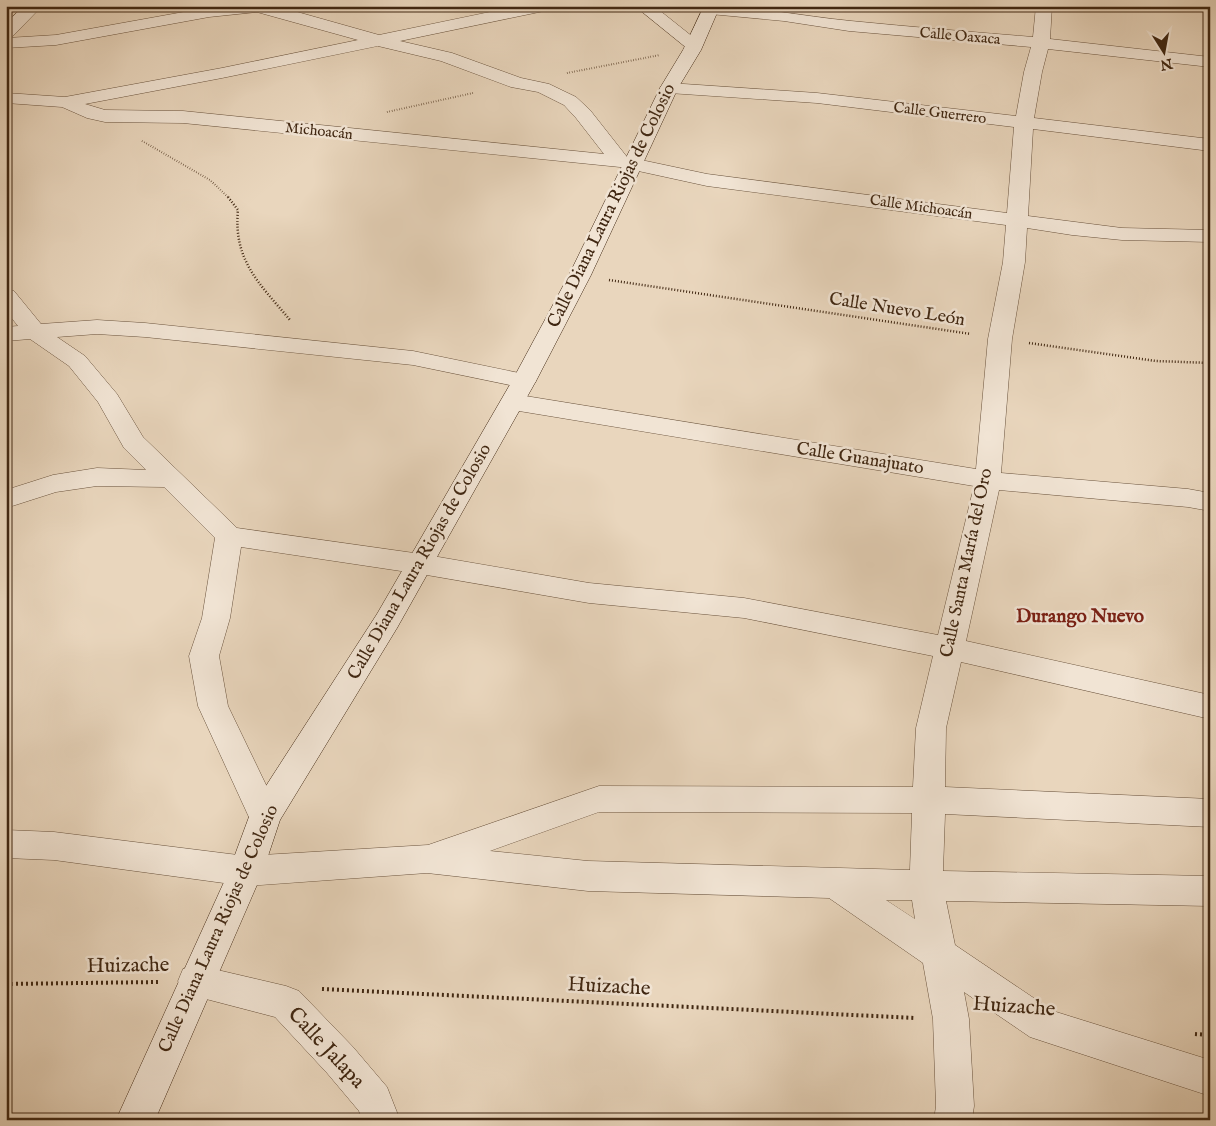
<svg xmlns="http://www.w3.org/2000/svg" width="1216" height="1126" font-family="'IM FELL English',serif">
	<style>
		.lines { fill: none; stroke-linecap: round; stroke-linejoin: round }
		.street-casing { stroke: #6a533d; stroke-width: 1 }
		.secondary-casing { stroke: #402712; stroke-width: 1 }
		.path-far2 { stroke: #402712; stroke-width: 2; stroke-dasharray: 0.5 2; stroke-linecap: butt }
		.path-far1 { stroke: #402712; stroke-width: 2.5; stroke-dasharray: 1 2; stroke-linecap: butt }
		.path { stroke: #402712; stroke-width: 4; stroke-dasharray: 2 3; stroke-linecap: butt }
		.street { fill: #f1e4d4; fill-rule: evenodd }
		.secondary { fill: #f1e4d4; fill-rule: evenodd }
		.labels { text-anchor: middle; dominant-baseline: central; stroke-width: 5; stroke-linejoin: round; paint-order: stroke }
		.far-street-label { font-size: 15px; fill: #402712; stroke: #f1e4d4 }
		.street-label { font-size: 18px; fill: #402712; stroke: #f1e4d4 }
		.neighbourhood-label { font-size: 19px; font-weight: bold; fill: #7a1f14; stroke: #f1e4d4 }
		.near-street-label { font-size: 21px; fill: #402712; stroke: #f1e4d4 }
	</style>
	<rect width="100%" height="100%" fill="#e9d6bd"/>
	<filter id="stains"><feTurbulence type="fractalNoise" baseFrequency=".004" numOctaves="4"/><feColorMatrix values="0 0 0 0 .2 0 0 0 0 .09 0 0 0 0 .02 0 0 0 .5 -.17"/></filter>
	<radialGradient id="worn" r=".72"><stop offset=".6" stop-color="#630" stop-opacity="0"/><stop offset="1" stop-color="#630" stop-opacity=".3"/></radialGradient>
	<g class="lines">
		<defs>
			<path id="street" d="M24,6H42L12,37L7,38L56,35L217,6H276L379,35L519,6H552L550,9L544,11L400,41L452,53L521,78L549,84L576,97L590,110L627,157L707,174L1007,213L1014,127L817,103L669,93L663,92L660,88L663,84L669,83L817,93L1016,116L1024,72L1031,47L849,31L784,21L710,14L704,12L702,9L704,6C756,6 800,16 851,21C912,27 972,32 1033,37L1036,6H1052L1050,39L1210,57V67L1048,49L1042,72L1034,118L1210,139V151L1033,129L1028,216L1122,228L1210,230V242L1122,240L1072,235L1027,228L1025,262L1012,339L1001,473L1188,489L1210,493V511L1188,507L999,490L966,641L1210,695V719L961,662L946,728L945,787L1210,799V827L945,814L943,871L1210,876V906L946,901L955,945L1053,1011L1210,1060V1096L1030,1037L964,992L969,1019L974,1106L972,1120H934L936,1106L933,1019L923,963L829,898L588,891L427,873L246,886L54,860L6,858V830L54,832L246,856L428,845L599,786L913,787L916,728L933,656L744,618L589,603L421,574L241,547L230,618L219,656L228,706L281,816L277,826L265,830L253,826L198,706L189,656L202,618L215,538L164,487L97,486L56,492L6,508V490L53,475L97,468L146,470L124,448L98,402L69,366L30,339L6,341V327L18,326L6,311V289L14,291L41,324L97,320L145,323L413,351L524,374L532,376L536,381L532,386L524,388L413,365L145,337L97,334L57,337L85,356L117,394L143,437L237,528L421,554L589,583L744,598L938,635L974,486L513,410L504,407L501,402L504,397L513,394L976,469L988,339L1003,262L1006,225L707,186L620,167L183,123L105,122L87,118L62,107L6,103V93L65,97L222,68L358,40L257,12L209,17L56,45L6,48V23ZM378,46L441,61L511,87L538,92L564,105L576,118L604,154L183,111L105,110L85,104L222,78ZM599,812L912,813L910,870L588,861L490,851ZM886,900H912L915,919Z
				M635,6H654L703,45L700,49L694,50L688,49Z
				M196,965L286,986L299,991L353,1047L387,1087L400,1120H362L359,1111L327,1073L275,1017L183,993L178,981L183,969Z"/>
			<path id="secondary" d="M704,6H720L701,50L678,88L591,275L536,381L397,628L280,820L263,871L155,1120H116L229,871L253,806L377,614L512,381L569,275L660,88L683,50Z"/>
		</defs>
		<use href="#street" class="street-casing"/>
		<use href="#secondary" class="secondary-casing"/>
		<path class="path-far2" d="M567,73L660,55
			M387,112L473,93
			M142,141L210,180L229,198"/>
		<path class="path-far1" d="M228,197L238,210C233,261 260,284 290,320
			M609,280L971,334
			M1029,343L1156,361L1210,363"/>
		<path class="path" d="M6,984L158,982
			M322,989L915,1018
			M1195,1034L1210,1035"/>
		<use href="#street" class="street"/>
		<use href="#secondary" class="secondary"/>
	</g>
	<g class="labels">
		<g class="far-street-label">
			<text transform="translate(960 36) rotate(5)">Calle Oaxaca</text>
			<text transform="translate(940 113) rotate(7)">Calle Guerrero</text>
			<text transform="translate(319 131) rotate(6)">Michoacán</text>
			<text transform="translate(921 207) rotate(8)">Calle Michoacán</text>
		</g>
		<g class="street-label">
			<text transform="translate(612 206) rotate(-64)">Calle Diana Laura Riojas de Colosio</text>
			<text transform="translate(897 310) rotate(9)">Calle Nuevo León</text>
			<text transform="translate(860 459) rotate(9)">Calle Guanajuato</text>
			<text transform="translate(420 562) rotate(-60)">Calle Diana Laura Riojas de Colosio</text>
			<text transform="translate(967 563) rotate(-78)">Calle Santa María del Oro</text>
			<text transform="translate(219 929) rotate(-66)">Calle Diana Laura Riojas de Colosio</text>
		</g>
		<g class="neighbourhood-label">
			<text x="1080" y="617">Durango Nuevo</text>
		</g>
		<g class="near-street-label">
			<text transform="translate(128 966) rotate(-1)">Huizache</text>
			<text transform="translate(609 987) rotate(3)">Huizache</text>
			<text transform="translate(1014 1007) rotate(4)">Huizache</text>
			<text transform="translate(326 1048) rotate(47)">Calle Jalapa</text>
		</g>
	</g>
	<rect width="1216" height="1126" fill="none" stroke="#e9d6bd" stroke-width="25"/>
	<rect x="8" y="8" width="1201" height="1111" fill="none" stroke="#402712" stroke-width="2.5"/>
	<rect x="12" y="12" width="1191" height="1101" fill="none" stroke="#402712"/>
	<g transform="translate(1164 52) rotate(169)" stroke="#f1e4d4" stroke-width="4" paint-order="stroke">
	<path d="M0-4L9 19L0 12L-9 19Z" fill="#402712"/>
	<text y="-8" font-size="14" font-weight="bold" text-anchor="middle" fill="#402712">N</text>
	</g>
	<rect width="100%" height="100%" filter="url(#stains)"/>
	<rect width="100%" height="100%" fill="url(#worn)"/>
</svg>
